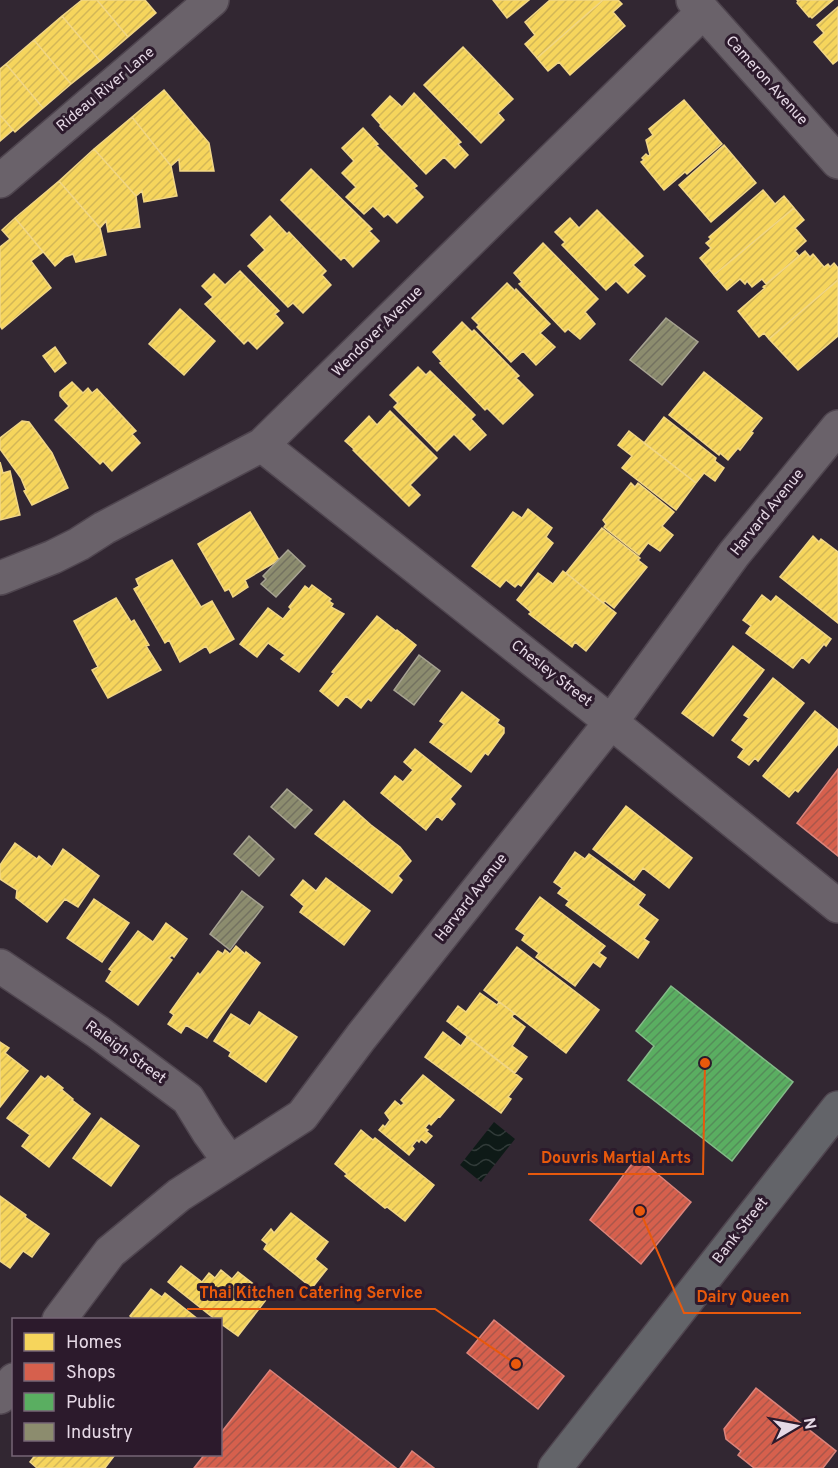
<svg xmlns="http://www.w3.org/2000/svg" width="838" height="1468" font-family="Overpass,sans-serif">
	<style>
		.water { fill: url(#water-waves) }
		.homes { fill: url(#homes-hatch); stroke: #f1d685; stroke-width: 1.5 }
		.shops { fill: url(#shops-hatch); stroke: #db847b; stroke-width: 1.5 }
		.public { fill: url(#public-hatch); stroke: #84bb89; stroke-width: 1.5 }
		.industry { fill: url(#industry-hatch); stroke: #a7a392; stroke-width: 1.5 }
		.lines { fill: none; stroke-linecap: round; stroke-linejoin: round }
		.street-casing { stroke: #4f454f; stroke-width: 36 }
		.primary-casing { stroke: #4f454f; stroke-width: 36 }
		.street { stroke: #6a626a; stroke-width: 33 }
		.primary { stroke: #636469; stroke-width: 33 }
		.labels { text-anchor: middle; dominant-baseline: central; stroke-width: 6; stroke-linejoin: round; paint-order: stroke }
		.street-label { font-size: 15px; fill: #e6d9e6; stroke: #2c1a2c }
		.leader { fill: none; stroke: #e8590c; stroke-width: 2 }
		.callout-dot { fill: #e8590c; stroke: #2c1a2c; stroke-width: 2 }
		.callout-label { font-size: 16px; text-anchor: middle; font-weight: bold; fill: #e8590c; stroke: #2c1a2c; stroke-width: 6; stroke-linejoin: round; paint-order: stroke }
	</style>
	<defs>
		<pattern id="water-waves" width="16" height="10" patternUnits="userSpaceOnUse" patternTransform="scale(1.5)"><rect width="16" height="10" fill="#0e1a17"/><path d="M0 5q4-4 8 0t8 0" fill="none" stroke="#313b39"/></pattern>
		<pattern id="homes-hatch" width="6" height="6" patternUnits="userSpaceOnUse" patternTransform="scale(1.5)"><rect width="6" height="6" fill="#f6d55c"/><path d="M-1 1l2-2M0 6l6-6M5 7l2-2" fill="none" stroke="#d3b757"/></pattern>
		<pattern id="shops-hatch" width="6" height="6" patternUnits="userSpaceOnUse" patternTransform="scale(1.5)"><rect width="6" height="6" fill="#d6604d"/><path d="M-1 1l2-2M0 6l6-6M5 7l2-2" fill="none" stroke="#aa574b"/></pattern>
		<pattern id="public-hatch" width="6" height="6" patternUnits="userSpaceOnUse" patternTransform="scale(1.5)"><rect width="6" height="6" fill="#5aae61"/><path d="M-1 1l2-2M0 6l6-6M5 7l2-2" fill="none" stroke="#548d59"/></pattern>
		<pattern id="industry-hatch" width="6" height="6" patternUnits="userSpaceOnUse" patternTransform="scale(1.5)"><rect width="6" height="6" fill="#8c8c6e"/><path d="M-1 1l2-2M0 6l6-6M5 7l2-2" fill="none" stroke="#737260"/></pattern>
	</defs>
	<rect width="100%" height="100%" fill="#322732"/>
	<path class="water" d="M494,1122L515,1139L481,1182L460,1165Z"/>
	<path class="homes" d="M82,0H97L128,37L100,61L62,16Z
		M97,0H145L156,13L128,37Z
		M493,0H529L507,18Z
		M550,0H603L537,58L525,44L535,35L525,22Z
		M603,0H618L622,4L613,12L625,26L570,75L559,62L548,71L537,58Z
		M797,0H833L812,18L810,16L809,17L797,3L798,1Z
		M838,7V60L833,64L814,42L824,33L817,25Z
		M62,16L100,61L71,84L34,40Z
		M34,40L71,84L43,108L6,64Z
		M463,47L513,99L498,113L504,120L481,143L424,85Z
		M6,64L43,108L15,132L0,115V69Z
		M164,90L209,143L214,171H180L179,159L171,166L132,117Z
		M414,93L461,142L458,144L468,155L455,168L444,157L426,174L380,126L381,125L372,115L390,96L402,107Z
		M684,100L722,144L687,174L685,172L664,190L641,162L644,160L642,158L646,154L648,156L650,155L646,140L653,135L649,129Z
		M0,115L13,130L0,141Z
		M132,117L171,166L177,196L144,202L142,191L136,196L94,149Z
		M363,128L378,144L376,145L417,186L414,188L423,197L397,223L388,214L384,217L373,206L364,214L346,197L356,187L342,173L354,161L342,148Z
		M724,145L756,183L711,222L679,185Z
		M94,149L136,196L140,227L108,232L106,221L100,228L59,181Z
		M311,169L372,229L369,231L379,241L353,267L344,257L341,260L281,200Z
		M59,181L100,228L106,255L76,262L73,254L65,257L55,266L15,218Z
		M763,190L775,204L784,196L794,208L714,275L700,258L711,248L706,243L711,239L709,237Z
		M794,208L804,220L795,228L806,241L795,251L799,256L766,284L762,279L752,287L747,281L745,284L740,279L727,290L714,275Z
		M597,210L643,256L633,265L645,276L628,293L616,281L606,290L562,245L565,242L555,232L570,218L579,228Z
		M270,216L287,234L289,232L326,271L322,275L331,285L303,313L293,303L288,307L248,266L265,250L251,235Z
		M15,218L43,252L31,261L51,288L2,329L0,326V247L10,239L2,230Z
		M543,243L598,299L585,312L595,324L580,339L568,329L565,332L519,284L522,282L514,273Z
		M805,251L810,257L813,254L824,267L828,264L830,267L834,263L838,268V280L769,339L764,333L759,337L738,311L765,288L763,287Z
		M240,271L279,311L275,314L283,323L257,349L248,340L244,344L205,304L213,297L202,286L214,274L225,285Z
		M838,280V336L798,370L769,339Z
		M507,283L515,291L516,289L550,324L540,333L555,347L536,365L523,351L511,362L477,327L479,325L472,318Z
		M180,309L215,341L184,375L149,344Z
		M462,322L472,332L474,330L519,376L516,378L533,395L503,424L487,408L485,410L440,363L442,362L433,352Z
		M55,347L66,363L55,372L43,356Z
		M418,367L426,375L430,371L475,415L471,419L486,435L470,450L454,434L437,451L394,407L398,403L390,395Z
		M704,372L762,418L751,432L753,433L740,450L738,448L728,460L720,453L719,455L669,415Z
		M72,382L83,393L88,388L92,393L97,389L136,431L132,434L140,443L112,471L103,461L100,464L55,420L69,406L60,396V392Z
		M390,411L437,458L410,485L420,495L409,506L353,450L354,449L345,441L369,416L377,425Z
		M664,417L716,458L715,461L724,468L715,481L704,473L696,483L644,443Z
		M22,421L29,422L52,453L68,488L32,505L24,491L26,490L21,478L0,449V438Z
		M629,431L696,483L676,510L622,468L632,456L618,445Z
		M0,462L3,473L10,471L20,515L0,520Z
		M631,483L635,487L638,483L674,512L662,526L673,535L660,551L648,543L639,555L604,527L606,524L603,520Z
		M528,509L552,528L546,537L553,543L521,586L518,584L515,587L506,580L500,587L472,566L513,512L522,518Z
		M250,512L279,560L245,580L248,587L233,597L229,589L225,591L198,544Z
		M602,528L640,558L638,560L647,567L614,608L605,601L603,603L566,573Z
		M813,536L819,542L821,539L838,552V623L780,577Z
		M172,560L201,607L212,601L234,639L210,653L206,646L180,662L169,640L165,643L134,589L139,586L136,579Z
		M563,571L616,613L586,651L575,642L572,647L529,614L531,612L517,600L538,573L553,584Z
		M312,585L331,599L329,601L333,604L331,607L344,614L299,672L281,659L285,655L268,643L257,657L240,644L268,608L283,619L291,609L289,607L305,586L309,589Z
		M762,595L771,602L776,596L831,639L826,646L824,644L809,663L802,657L793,668L746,633L751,626L743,620Z
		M116,598L131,622L134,620L149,645L146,646L161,670L108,698L92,670L98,667L74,621Z
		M377,616L396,631L397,630L416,645L371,701L368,699L361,708L346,696L338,706L320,691L334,673L332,672Z
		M733,646L764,670L713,736L682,713Z
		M773,678L804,703L758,761L755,758L749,765L738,757L744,749L732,740L749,718L744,715Z
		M462,692L499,720L497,723L504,728V733L488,755L485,753L471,772L430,742L444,724L440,721Z
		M815,711L838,730V744L798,792L795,790L789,797L763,776Z
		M415,749L461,786L450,799L455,804L442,820L437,816L426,830L381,793L395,776L403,782L413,770L404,762Z
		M344,801L371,825L400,847L411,861L398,876L402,880L392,893L315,834Z
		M626,806L692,858L669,888L643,868L634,880L593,849Z
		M15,843L37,859L39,856L52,867L63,849L99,876L78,907L65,899L47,922L16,898L17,890L0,879V865Z
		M575,852L585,859L589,854L645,895L638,905L658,920L644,939L649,942L638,958L566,905L569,901L558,893L562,888L554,882Z
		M326,878L370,911L344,945L300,912L304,906L291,895L303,880L316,891Z
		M540,897L605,946L599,953L606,958L600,967L593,962L575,986L536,957L539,953L522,940L525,935L516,929Z
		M94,899L129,923L102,962L67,938Z
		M166,923L187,939L174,957L172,955L169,958L172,960L138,1005L106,981L112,971L109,969L138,931L153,942Z
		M236,946L245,954L246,952L260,963L207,1038L186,1025L181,1033L168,1024L174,1015L170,1012L198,973L200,975L218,951L223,954L225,950L230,954Z
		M517,947L599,1010L566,1053L484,990Z
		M480,993L497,1005L499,1002L514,1013L512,1017L525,1027L512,1046L527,1057L515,1073L447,1021L458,1006L466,1012Z
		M259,1012L297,1037L266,1082L229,1056L231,1052L214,1041L231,1014L250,1026Z
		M443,1032L461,1046L467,1037L522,1079L508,1097L511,1099L501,1113L425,1057Z
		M0,1042L9,1048L5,1053L28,1071L0,1107Z
		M423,1075L454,1100L440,1117L439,1116L431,1125L429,1123L425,1128L428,1130L426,1131L432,1136L426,1143L421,1139L419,1142L417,1140L412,1146L414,1149L409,1155L379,1130L383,1125L385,1127L390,1120L385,1113L395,1101L401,1106L404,1103L401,1100Z
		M41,1076L45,1079L48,1076L63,1088L60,1091L62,1090L73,1099L72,1100L90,1114L49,1167L22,1146L30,1135L7,1118Z
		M101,1118L139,1146L111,1186L73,1158Z
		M361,1130L373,1140L375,1138L434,1185L405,1221L387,1207L385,1208L345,1176L347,1174L335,1164Z
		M0,1196L26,1215L25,1217L49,1234L32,1257L23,1251L10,1268L0,1261Z
		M291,1213L328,1242L315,1259L327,1269L312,1288L264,1249L267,1244L262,1240L271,1229L274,1233Z
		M181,1266L202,1282L209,1273L215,1278L221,1270L232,1279L238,1272L269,1296L238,1336L220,1323V1320H216L168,1282Z
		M151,1289L162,1297L165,1293L199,1320H134L130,1316Z
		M36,1454H112L114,1456L105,1468H37L30,1462Z"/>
	<path class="shops" d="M838,769V856L797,823Z
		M637,1157L691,1202L641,1264L590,1220Z
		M494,1320L564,1376L538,1409L467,1353Z
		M270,1370L396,1468H194L205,1454H220V1434Z
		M756,1388L836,1451L823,1468H754L738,1455L741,1451L726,1439L724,1429Z
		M412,1451L434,1468H400Z"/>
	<path class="public" d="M671,986L793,1082L732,1161L628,1080L654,1046L636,1031Z"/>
	<path class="industry" d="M666,318L698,342L662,385L630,360Z
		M288,550L305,566L276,597L261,584L266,579L263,576Z
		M419,655L440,671L414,705L394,690Z
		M287,789L312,810L295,828L271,807Z
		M249,836L274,859L259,876L234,854Z
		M242,891L263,907L230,950L210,934Z"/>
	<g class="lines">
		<defs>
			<path id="street" d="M693,0L838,162
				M0,181L212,0
				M262,445L611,722L838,906
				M0,578L53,557L79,544L104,528L262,445L703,12
				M0,966L98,1032L188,1099L209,1133L229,1161
				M59,1320L110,1252L179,1195L302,1116L361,1037L611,722L734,554L838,427
				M0,1397L14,1380"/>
			<path id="primary" d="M555,1468L838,1108"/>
		</defs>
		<use href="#street" class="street-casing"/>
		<use href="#primary" class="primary-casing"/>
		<use href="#street" class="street"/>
		<use href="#primary" class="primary"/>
	</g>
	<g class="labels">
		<g class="street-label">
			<text transform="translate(766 81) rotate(48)">Cameron Avenue</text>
			<text transform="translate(106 90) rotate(-40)">Rideau River Lane</text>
			<text transform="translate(378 332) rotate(-45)">Wendover Avenue</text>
			<text transform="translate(768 513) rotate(-51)">Harvard Avenue</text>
			<text transform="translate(551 674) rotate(38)">Chesley Street</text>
			<text transform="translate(472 898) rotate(-52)">Harvard Avenue</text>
			<text transform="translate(125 1053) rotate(36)">Raleigh Street</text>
			<text transform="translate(741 1231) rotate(-52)">Bank Street</text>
		</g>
	</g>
	<path class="leader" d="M705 1063L703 1174H528M516 1364L435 1309H187M640 1211L684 1313H801"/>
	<g class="callout-dot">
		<circle cx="705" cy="1063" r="6"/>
		<circle cx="516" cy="1364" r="6"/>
		<circle cx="640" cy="1211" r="6"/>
	</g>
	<g class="callout-label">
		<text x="616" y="1163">Douvris Martial Arts</text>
		<text x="311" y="1298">Thai Kitchen Catering Service</text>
		<text x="743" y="1302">Dairy Queen</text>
	</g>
	<rect x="12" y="1318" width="210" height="138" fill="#2c1a2c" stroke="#766676" stroke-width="1.5"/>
	<rect x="24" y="1333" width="30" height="18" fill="#f6d55c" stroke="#766676" stroke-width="1.5"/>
	<text x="66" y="1348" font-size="18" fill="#e6d9e6">Homes</text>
	<rect x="24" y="1363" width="30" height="18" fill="#d6604d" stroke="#766676" stroke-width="1.5"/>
	<text x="66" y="1378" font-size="18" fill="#e6d9e6">Shops</text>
	<rect x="24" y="1393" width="30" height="18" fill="#5aae61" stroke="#766676" stroke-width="1.5"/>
	<text x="66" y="1408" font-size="18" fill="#e6d9e6">Public</text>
	<rect x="24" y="1423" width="30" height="18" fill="#8c8c6e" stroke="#766676" stroke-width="1.5"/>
	<text x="66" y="1438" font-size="18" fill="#e6d9e6">Industry</text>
	<g transform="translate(796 1426) rotate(80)" stroke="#2c1a2c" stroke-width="4.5" paint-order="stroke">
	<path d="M0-4.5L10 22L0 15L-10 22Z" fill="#e6d9e6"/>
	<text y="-9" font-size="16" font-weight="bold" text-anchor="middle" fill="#e6d9e6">N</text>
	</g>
</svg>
